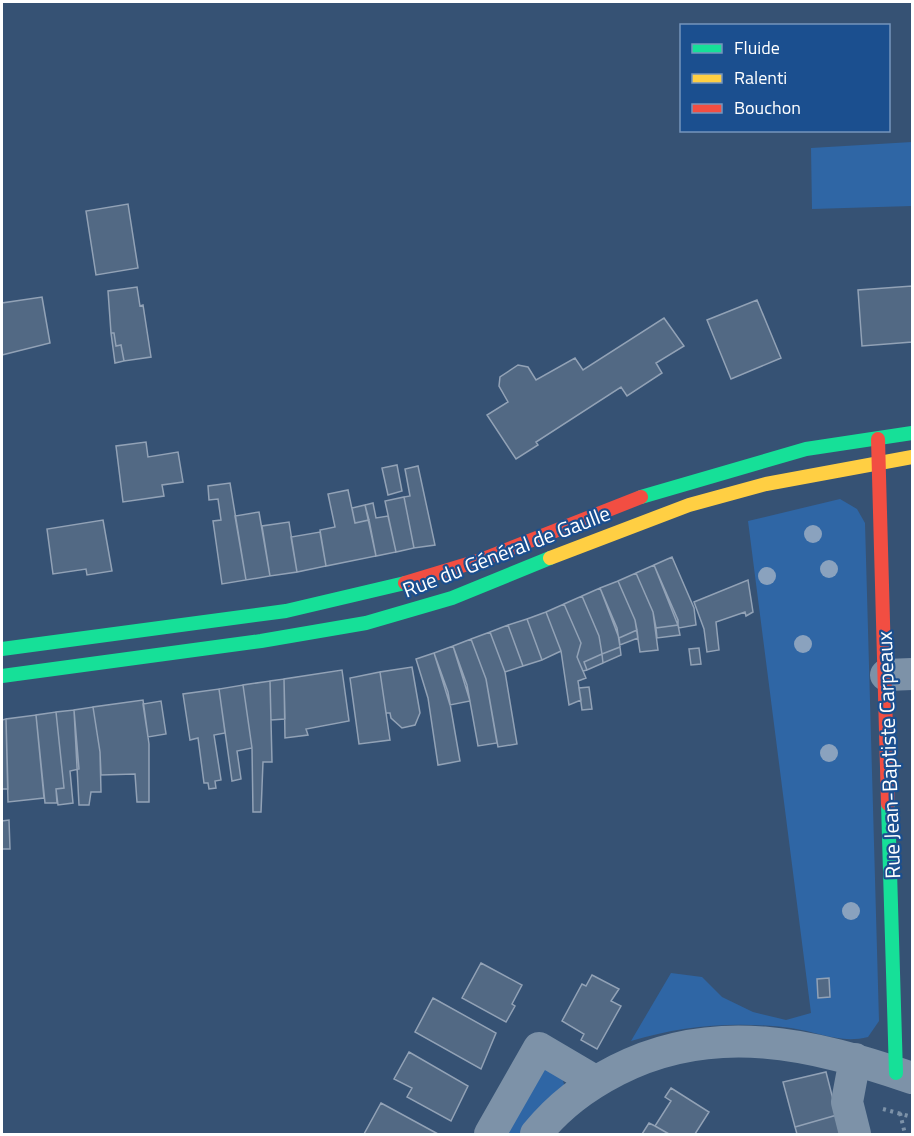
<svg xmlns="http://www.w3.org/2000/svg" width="914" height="1136" font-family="'Titillium Web',sans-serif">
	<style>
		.green { fill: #2f66a5 }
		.building { fill: #526984; stroke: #92a2b6; stroke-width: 1.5 }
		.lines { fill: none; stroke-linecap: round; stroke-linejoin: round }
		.path { stroke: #7d92a8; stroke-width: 4; stroke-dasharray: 3 4.5; stroke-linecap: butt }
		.street { stroke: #7d92a8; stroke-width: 32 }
		.fast { stroke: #16e098; stroke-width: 14 }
		.slow { stroke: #ffcf43; stroke-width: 14 }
		.jam { stroke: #f24e42; stroke-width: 14 }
		.tree { fill: #8aa2be }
		.labels { text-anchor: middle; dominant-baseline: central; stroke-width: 4.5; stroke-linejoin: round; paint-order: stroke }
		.street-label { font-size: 21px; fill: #fff; stroke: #1b4f8f }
	</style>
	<rect width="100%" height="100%" fill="#365274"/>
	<path class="green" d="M912,142V206L812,209L811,148Z
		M840,499L857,509L865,523L879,1021L868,1037C840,1044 819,1032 791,1028C737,1021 683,1025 631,1041L671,973L702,977L722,997L753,1012L786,1020L811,1013L748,521Z
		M546,1069L562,1077L565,1088L532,1118L520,1134H502L537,1072Z"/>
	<path class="building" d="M128,204L138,268L96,275L86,211Z
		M912,286V342L862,346L858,290Z
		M137,287L140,306L143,305L151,357L124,361L121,345L116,346L114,333H111L108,291Z
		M42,297L50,343L2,355V303Z
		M757,300L781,358L731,379L707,320Z
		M664,318L684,346L656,363L662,373L627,396L621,387L536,442L538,445L516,459L487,415L508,402L499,386L500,377L518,365L528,367L536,380L575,358L583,370Z
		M111,333H114L116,346L121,345L124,361L115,363Z
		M146,442L148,457L178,452L183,482L162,485L164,496L123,502L116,446Z
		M397,465L402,491L388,495L382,468Z
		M418,466L435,545L414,548L404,497L410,496L405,469Z
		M230,483L246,580L222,584L213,521L221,520L218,499L209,500L208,486Z
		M348,490L355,523L369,520L376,556L326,566L320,530L335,527L328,494Z
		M404,497L414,548L396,552L385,501Z
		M373,503L376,518L388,516L396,552L376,556L365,505Z
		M365,505L369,520L355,523L352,508Z
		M259,512L270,576L246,580L235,516Z
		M103,520L112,571L87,575L86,569L53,574L47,529Z
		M289,522L297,572L270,576L262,526Z
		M320,532L326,566L297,572L291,537Z
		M672,557L694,608L696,625L679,628L654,565Z
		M654,565L678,620V625L656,628L653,612L636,573Z
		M636,573L653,612L658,650L640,652L635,620L618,581Z
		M748,580L753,612L746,616L745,612L716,622L719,650L707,652L704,629L694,602Z
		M618,581L635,620L637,630L619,638L600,588Z
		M600,588L617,628L620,647L602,654L599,636L582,596Z
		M582,596L599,636L602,654L584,662L587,670L583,671L577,657L581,643L564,604Z
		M564,604L581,643L577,657L586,678L578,681L581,700L569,705L561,651L546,612Z
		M546,612L561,651L542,660L527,619Z
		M527,619L542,660L523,666L508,625Z
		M508,625L523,666L505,672L490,632Z
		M678,625L680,635L657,638L656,628Z
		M637,630L638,638L620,645L619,638Z
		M490,632L505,672L517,744L498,747L486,679L471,639Z
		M471,639L486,679L497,743L478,746L467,685L453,646Z
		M453,646L470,701L450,705L434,653Z
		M620,647L621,655L603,663L602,654Z
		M699,648L701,664L691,665L689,649Z
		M434,653L448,692L460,761L438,765L428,698L416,659Z
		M602,654L603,663L587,670L584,662Z
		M412,667L420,713L415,725L402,728L391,718L390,713H386L380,672Z
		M342,670L349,721L306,729L308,735L285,738L284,679Z
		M380,672L390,740L359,744L350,678Z
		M284,679L285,719L271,720L270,681Z
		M270,681L272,762H263L261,812H253L252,748L243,685Z
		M243,685L252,748L237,751L241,779L232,781L219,689Z
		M589,687L592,709L582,710L579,688Z
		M219,689L225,733L214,735L221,780L215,781L216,788L209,789L208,783H204L198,738L190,740L183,694Z
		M143,700L149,744V802H137L135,774L101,775L100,752L93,707Z
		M161,701L166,734L148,737L143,704Z
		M93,707L100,752L101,792H91L89,805H79L74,710Z
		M74,710L79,769L70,771L73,803L58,805L56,789L64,788L56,712Z
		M56,712L64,788L56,789L57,803H45L36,715Z
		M36,715L44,798L8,802L6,719Z
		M6,719L8,789H2V720Z
		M9,820L10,849H2V821Z
		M481,963L522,985L512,1004L515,1006L506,1022L462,998Z
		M592,975L619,989L611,1001L621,1006L597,1049L581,1040L584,1034L562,1021L582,984L586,986Z
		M829,978L830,997L818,998L817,979Z
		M433,998L496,1033L481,1069L415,1032Z
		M409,1052L468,1086L451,1121L407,1097L412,1088L394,1079Z
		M826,1072L837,1115L795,1127L783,1082Z
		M671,1088L709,1112L695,1134H669L655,1126L671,1101L665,1097Z
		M381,1103L438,1134H364Z
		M837,1115L842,1134H797L795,1127Z
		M649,1123L655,1126L669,1134H642Z"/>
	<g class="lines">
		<path class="path" d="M883,1109L912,1117
			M900,1113L905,1134"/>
		<path class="street" d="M886,675L912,674
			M855,1059L847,1102L855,1134
			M490,1134L539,1048L595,1081
			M536,1134C559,1106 584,1087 617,1070C715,1020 813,1044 912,1078"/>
		<path class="fast" d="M641,497L806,449L912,433
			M2,649L286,611L405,583
			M2,676L261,641L366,623L452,598L550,558
			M888,804L896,1073"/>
		<path class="slow" d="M550,558L689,505L766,484L912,457"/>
		<path class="jam" d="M878,439L888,804
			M405,583L481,560L641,497"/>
	</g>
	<g class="tree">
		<circle cx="813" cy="534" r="9"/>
		<circle cx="829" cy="569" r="9"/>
		<circle cx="767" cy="576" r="9"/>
		<circle cx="803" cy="644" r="9"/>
		<circle cx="829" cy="753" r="9"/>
		<circle cx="851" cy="911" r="9"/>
	</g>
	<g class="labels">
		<g class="street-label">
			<text transform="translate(506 551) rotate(-21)">Rue du Général de Gaulle</text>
			<text transform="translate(888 755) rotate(-92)">Rue Jean-Baptiste Carpeaux</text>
		</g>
	</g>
	<rect width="914" height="1136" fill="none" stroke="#ffffff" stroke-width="6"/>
	<rect x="680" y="24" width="210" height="108" fill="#1b4f8f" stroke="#7695bc" stroke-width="1.5"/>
	<rect x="692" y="44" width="30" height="9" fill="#16e098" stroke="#7695bc" stroke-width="1.5"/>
	<text x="734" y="54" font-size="18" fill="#ffffff">Fluide</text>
	<rect x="692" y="74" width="30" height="9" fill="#ffcf43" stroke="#7695bc" stroke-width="1.5"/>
	<text x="734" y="84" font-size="18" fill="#ffffff">Ralenti</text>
	<rect x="692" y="104" width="30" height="9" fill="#f24e42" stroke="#7695bc" stroke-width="1.5"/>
	<text x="734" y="114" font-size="18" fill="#ffffff">Bouchon</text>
</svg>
